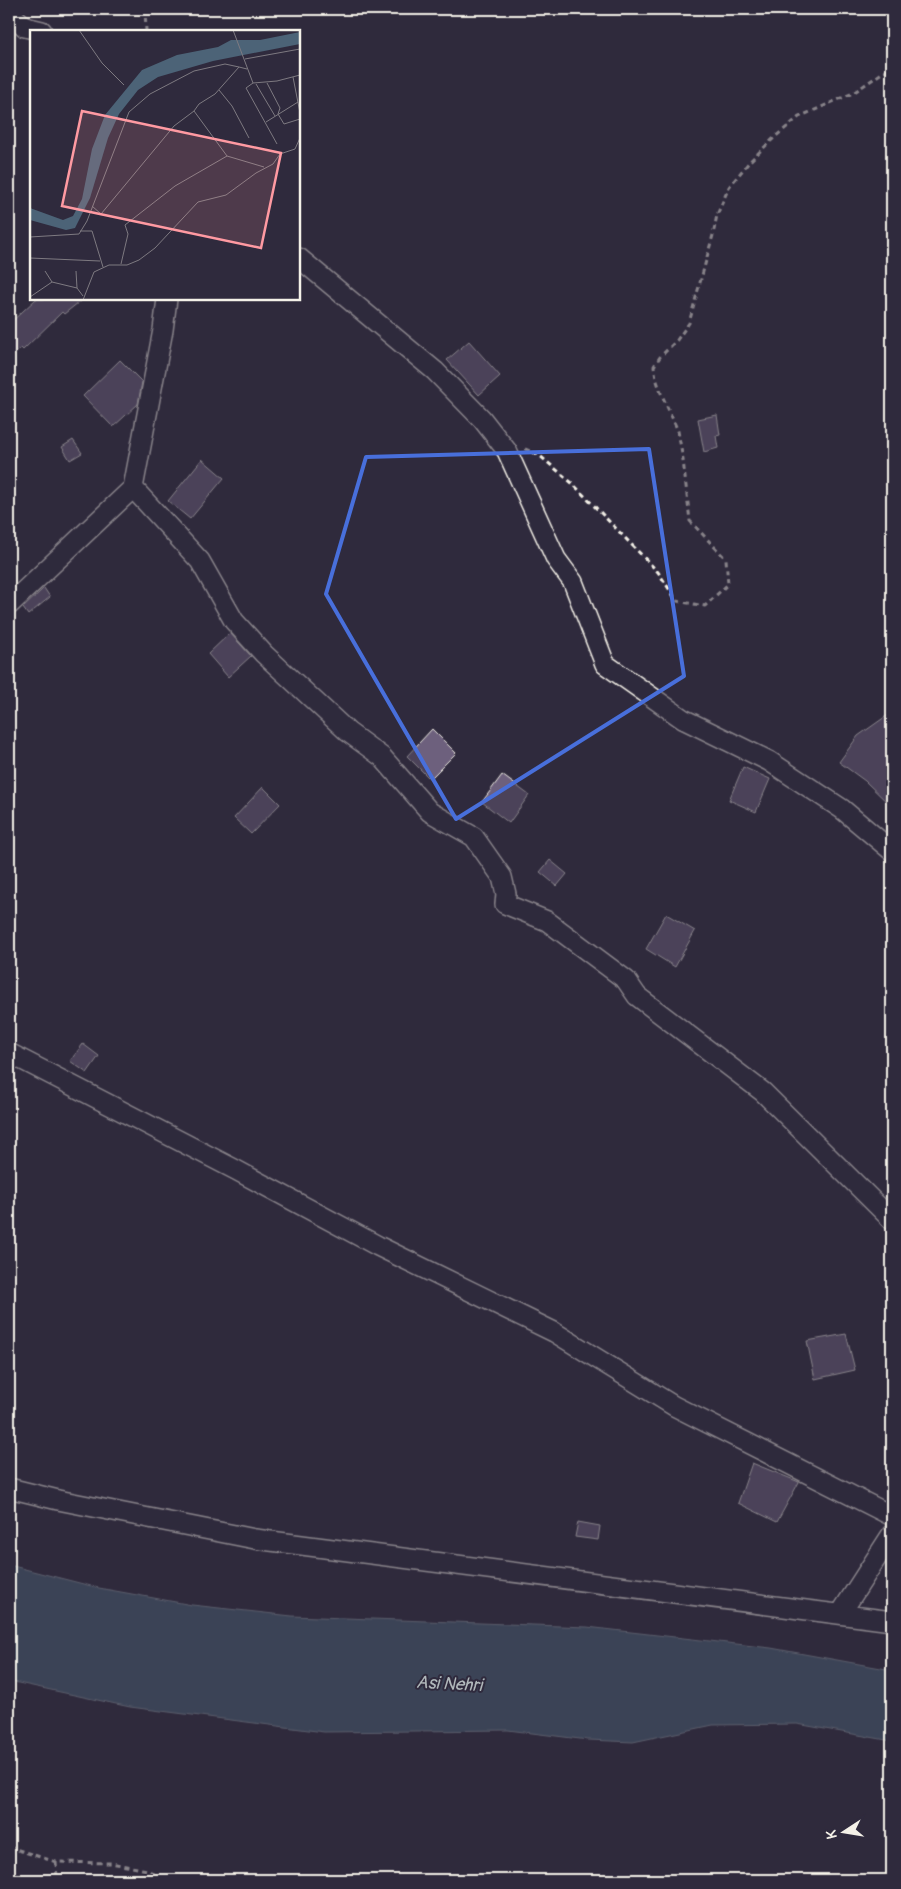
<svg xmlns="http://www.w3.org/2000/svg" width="901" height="1889" font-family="Pangolin,sans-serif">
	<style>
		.water { fill: #4c6377; stroke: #8f9ca4 }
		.building { fill: #6d607d; stroke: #f4f1e8 }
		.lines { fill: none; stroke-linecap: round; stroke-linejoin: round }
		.minor-casing { stroke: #f4f1e8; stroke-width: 22 }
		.path { stroke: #f4f1e8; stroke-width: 3; stroke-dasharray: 5 4; stroke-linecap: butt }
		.minor { stroke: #2f2a3d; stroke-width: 19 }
		.marked { fill: none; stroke: #486fdb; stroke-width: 4; stroke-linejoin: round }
		.labels { text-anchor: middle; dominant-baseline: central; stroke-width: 4; stroke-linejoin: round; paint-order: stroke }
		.water-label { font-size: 18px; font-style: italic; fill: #b1b8bb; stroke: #2f2a3d }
		.inset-road { fill: none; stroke: #7e7a81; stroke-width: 1 }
		.view { fill: #ff9aa2; fill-opacity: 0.15; stroke: #ff9aa2; stroke-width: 2.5 }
		.inset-edge { fill: none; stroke: #f4f1e8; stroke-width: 2.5 }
	</style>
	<rect width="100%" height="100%" fill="#2f2a3d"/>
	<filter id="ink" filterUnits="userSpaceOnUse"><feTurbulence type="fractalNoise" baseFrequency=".02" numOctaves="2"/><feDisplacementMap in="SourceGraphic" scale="10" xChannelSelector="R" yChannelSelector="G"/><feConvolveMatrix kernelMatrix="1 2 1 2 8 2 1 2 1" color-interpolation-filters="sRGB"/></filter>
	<g filter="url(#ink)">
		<path class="water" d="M9,1565L99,1588L192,1605L292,1616L587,1627L771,1648L892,1670V1741L797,1724L713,1725L633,1742L588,1740L508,1730L324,1732L130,1707L9,1681Z"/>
		<path class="building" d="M36,299H83L64,314L62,312L23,350L21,348L9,359V324Z
			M469,341L500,376L479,395L447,360Z
			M120,360L142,382L138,404L113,427L83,396Z
			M717,415L720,435L716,436L718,448L704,452L698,419Z
			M73,440L82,453L70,460L62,447Z
			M202,459L224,478L190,519L168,501Z
			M44,588L50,597L28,615L23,608Z
			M230,633L251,656L228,677L208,654Z
			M892,712V807L865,781L839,762L858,736Z
			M432,729L456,753L430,779L407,756Z
			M743,767L770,779L756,812L729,800Z
			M502,775L529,795L509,823L482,802Z
			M263,787L280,804L251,834L234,818Z
			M550,860L567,874L557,886L540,872Z
			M666,914L695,931L675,967L646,949Z
			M83,1044L99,1056L87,1073L70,1061Z
			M846,1334L855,1370L815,1379L807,1341Z
			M752,1463L799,1482L777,1522L738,1503Z
			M578,1522L600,1526L598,1540L575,1537Z"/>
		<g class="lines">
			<defs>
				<path id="minor" d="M9,12L25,27L42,31
					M299,258L435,371L482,419L507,451L556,559L573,582L605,664L683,719L769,761L842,809L892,851
					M133,488L200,561L234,621L264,654L348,732L382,757L430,812L474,837L502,877L506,894L505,904L547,921L626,980L637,996L763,1092L892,1220
					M9,605L133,488L163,330L167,299
					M9,1053L236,1170L378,1246L554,1332L674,1406L892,1516
					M9,1488L58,1500L255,1539L892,1621
					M841,1613L892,1534"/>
			</defs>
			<use href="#minor" class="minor-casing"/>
			<path class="path" d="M145,9L146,31
				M525,449L539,455L572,483L658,572L677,601L705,606L728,584L726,559L690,521L683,460L678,431L661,393L656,378L654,366L660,357L677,340L689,323L713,235L717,215L729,187L750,161L775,137L799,117L853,93L892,66
				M9,1847L56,1862L111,1863L147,1870L168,1880
				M56,1862L57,1880"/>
			<use href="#minor" class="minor"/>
		</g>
	</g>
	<path d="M0 0H901V1889H0ZM649,449L684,676L456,819L326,594L366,457Z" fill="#2f2a3d" fill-opacity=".55" fill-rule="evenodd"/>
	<path class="marked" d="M649,449L684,676L456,819L326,594L366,457Z"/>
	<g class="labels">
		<g class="water-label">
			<text transform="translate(449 1684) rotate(3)">Asi Nehri</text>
		</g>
	</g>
	<g transform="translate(30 30)">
		<rect width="270" height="270" fill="#2f2a3d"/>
		<path d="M270,2V14L183,31L128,47L108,60L89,84L78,108L60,168L45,198L36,200L0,190V178L33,190L43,186L52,169L62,119L75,85L112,40L147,25L188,17L201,10H230Z" fill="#4c6377"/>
		<path class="inset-road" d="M49,0L72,33L94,55M203,0L223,53L247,51L270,45M215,29L270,19M263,47L270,83M223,53L216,58L247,114M237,53L250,78L248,84L254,94L270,89M226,54L245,86M189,60L202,76L219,108M164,81L169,74L185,64L209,37L217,39M236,92L268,72M62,176L71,184L144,96L164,81L197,126L234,137M50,201H62L73,237M0,207L49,204L57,191L99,82L120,64L164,41L195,34L209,37M0,228L70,231M91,234L98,204L95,195L145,156L197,126M15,241L22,252L47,258M46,241L47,258L53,266M0,267L22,252M53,270L64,242L79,235H97L109,230L125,218L168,172L196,165L226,143L243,134L250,124L265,119L270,108"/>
		<path class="view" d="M52,81L251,123L231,218L32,176Z"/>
		<rect width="270" height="270" class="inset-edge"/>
	</g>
	<rect width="901" height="1889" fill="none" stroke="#2f2a3d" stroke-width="30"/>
	<rect x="15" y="15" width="871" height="1859" fill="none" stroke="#f4f1e8" stroke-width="2" filter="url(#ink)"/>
	<g transform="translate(844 1832) rotate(258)" stroke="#2f2a3d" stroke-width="4" paint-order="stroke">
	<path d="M0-4L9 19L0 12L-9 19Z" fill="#f4f1e8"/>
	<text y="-8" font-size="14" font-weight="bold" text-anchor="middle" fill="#f4f1e8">K</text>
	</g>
</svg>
